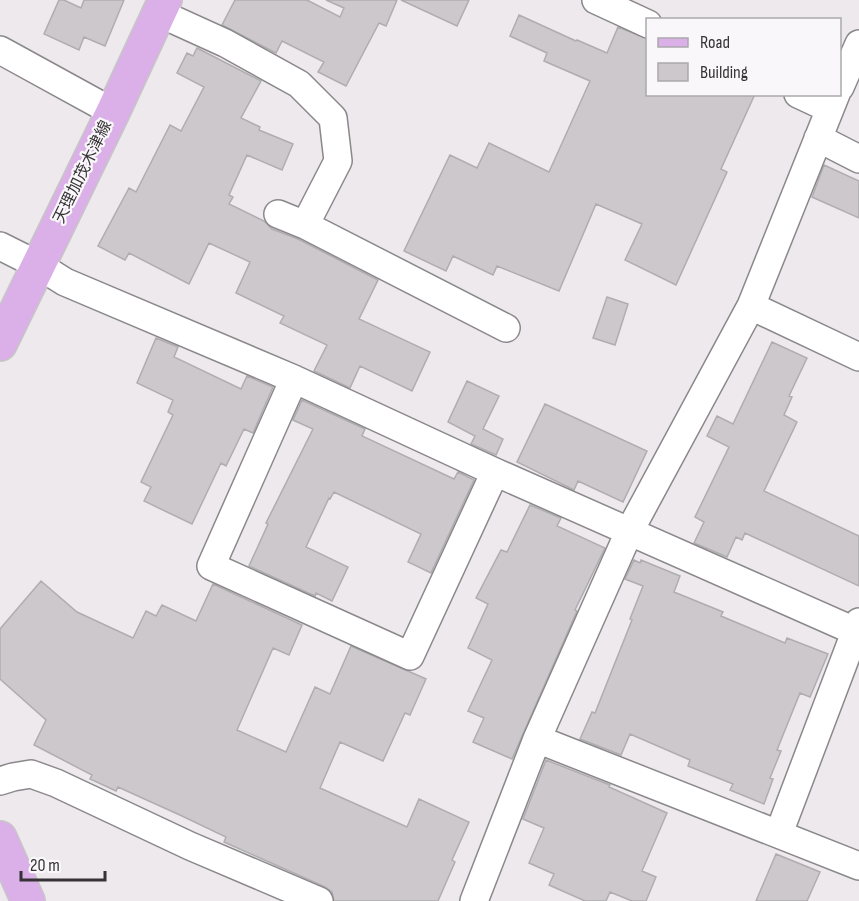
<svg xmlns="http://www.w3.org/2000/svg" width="859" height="901" font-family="'Sofia Sans Condensed','Noto Sans JP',sans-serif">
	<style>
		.building { fill: #ccc8cc; stroke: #b0adb0; stroke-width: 1.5 }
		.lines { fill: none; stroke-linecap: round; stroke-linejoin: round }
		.minor-casing { stroke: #8b888c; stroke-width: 30 }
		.major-casing { stroke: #c6c6c6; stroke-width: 36 }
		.minor { stroke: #fff; stroke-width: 27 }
		.major { stroke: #dbafe7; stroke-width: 33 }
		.labels { text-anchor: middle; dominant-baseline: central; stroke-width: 4.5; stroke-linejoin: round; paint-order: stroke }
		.street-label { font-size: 16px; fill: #353335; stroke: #faf7fb }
	</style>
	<rect width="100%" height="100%" fill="#ede9ed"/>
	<path class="building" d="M59,0H64L81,8L84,0H124L105,46L84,37L79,50L44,34Z
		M235,0H307L340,17L344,8L326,0H397L386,26L379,23L346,86L318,72L324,62L282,41L276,53L222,25Z
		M401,0H469L457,26Z
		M519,15L576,41L577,40L607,53L618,27L648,39V94H755L721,169L727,172L676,285L625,260L642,224L596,204L559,291L497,266L493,275L453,256L446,271L404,251L450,155L477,168L489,143L549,172L590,81L544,61L547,53L510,36Z
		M197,48L261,81L241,118L260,127L259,130L293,144L282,170L247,155L229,195L233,197L229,204L264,221L272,229L298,239L378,280L359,319L430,352L412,391L360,366L350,388L314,371L327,345L280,323L284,316L236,293L250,262L209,243L189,284L129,253L125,260L98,246L129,188L136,192L170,125L181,131L204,87L177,73L187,53L193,56Z
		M824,165L859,181V218L812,197Z
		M607,297L628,304L615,345L593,338Z
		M156,338L178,347L174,357L241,389L247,376L273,387L253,433L244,429L226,466L221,463L192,524L144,501L151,487L141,482L173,415L168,412L173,400L137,383Z
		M772,342L807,358L789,396L792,397L784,415L797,422L764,491L859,536V586L745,533L742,540L736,537L727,557L694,543L704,522L695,517L729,447L707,436L717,416L733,424Z
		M467,381L499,396L483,429L503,439L496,455L471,444L475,436L448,422Z
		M302,400L365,429L362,436L454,479L458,472L474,480L431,573L408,562L421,534L334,492L330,499L329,498L306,547L348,567L332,601L316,593L315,596L249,566L268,524L266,523L313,429L293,420Z
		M545,404L647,451L623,502L578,481L574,490L517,462Z
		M530,505L561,518L557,526L605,548L575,610L577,611L512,759L473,742L484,718L468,711L492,660L468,648L488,604L476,598L501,550L507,552Z
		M634,560L640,563L641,560L680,576L674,592L723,612L721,616L785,643L787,638L828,654L810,697L800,693L777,750L781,751L770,778L773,779L764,804L730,790L733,784L688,766L690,760L630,734L621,755L580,739L592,712L595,713L632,620L630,619L643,586L625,579Z
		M41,581L77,612L133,638L146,611L156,616L162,605L196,621L213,584L302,625L289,655L273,648L237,730L286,752L315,687L330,694L351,646L426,679L410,715L405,713L383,761L340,742L320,788L407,827L419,799L469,822L452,860L455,862L438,901H334L332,892L325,887L224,842L226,837L182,816L118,787L116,791L90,779L92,775L34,745L46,720L0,679V629Z
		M546,760L610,785L609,787L667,813L642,871L656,877L646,901H632L610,892L606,901H585L549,885L554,874L529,863L544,828L523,819Z
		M776,854L820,872L807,901H756Z"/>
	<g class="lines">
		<defs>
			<path id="minor" d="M596,0L648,24
				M159,13L225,43L299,84L333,118L338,161L305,225
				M0,50L113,112
				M840,87L859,44
				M798,94L830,109
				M818,138L859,159
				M278,214L305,225L506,328
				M0,246L38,265L65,282L294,379L495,472L859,633
				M751,306L859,357
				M294,379L211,566L410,656L495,472
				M537,739L859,866
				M0,781L13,777L31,774L56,783L190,846L319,901
				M779,833L859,622
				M474,901L537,739L629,532L751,306L836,94"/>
			<path id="major" d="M0,344L113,112L165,0
				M0,838L28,901"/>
		</defs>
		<use href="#minor" class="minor-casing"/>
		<use href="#major" class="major-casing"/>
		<use href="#minor" class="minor"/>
		<use href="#major" class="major"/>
	</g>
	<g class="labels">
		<g class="street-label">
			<text transform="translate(83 172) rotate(-64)">天理加茂木津線</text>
		</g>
	</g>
	<rect x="646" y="18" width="195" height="78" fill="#faf7fb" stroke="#aba9ac" stroke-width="1.5"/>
	<rect x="658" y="38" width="30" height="9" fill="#dbafe7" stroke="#aba9ac" stroke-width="1.5"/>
	<text x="700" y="48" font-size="18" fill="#353335">Road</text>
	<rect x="658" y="63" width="30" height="18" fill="#ccc8cc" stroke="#aba9ac" stroke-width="1.5"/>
	<text x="700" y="78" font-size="18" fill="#353335">Building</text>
	<path d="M21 871v9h84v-9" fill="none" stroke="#353335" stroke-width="3"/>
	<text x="30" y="871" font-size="18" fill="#353335" stroke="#faf7fb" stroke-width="4.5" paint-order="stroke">20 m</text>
</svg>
